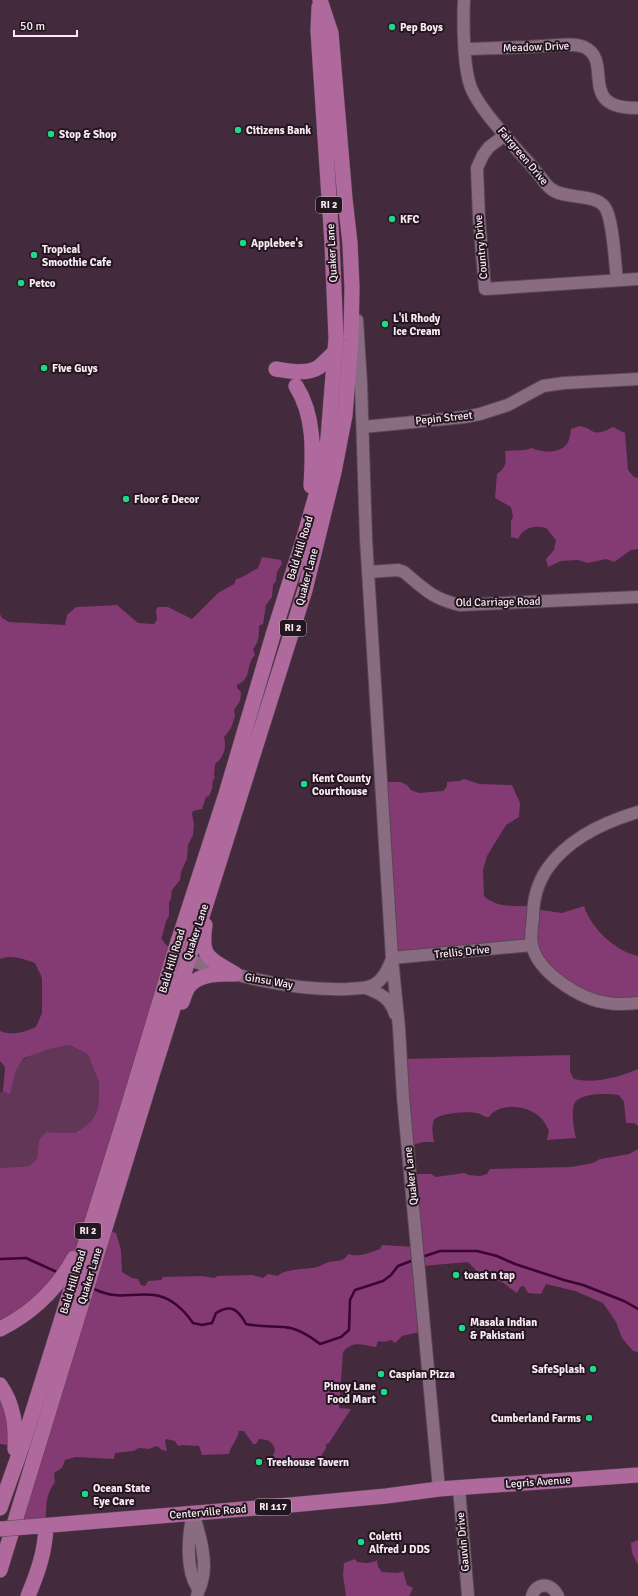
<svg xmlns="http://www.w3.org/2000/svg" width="638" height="1596" font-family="Signika,sans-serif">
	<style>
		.green { fill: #613656 }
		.forest { fill: #843a73 }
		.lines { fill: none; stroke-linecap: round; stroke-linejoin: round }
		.stream { stroke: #3b0431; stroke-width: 2.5 }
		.minor-casing { stroke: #5b4655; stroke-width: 14 }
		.major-casing { stroke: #5b4655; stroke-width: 16 }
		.minor { stroke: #896c81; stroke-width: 12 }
		.major { stroke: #af699d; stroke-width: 15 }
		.major-bridge-casing { stroke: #5b4655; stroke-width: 16; stroke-linecap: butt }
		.major-bridge { stroke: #af699d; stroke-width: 15 }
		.poi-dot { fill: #1dd988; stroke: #23171f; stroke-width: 1.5 }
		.labels { text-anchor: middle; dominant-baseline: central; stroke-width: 4; stroke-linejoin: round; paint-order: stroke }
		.shield { fill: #23171f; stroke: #baabb5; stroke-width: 1 }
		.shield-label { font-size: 10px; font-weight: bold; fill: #fbeaf5 }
		.poi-label { font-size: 11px; font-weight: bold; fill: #fbeaf5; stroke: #23171f; text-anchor: start }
		.street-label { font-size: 11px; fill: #fbeaf5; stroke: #23171f }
	</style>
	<rect width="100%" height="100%" fill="#432a3c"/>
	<path class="green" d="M70,1045L88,1055L99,1081L98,1109L91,1122L75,1133L46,1132L39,1140L37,1159L29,1166L0,1168V1093L3,1091L10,1095C12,1087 13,1078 16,1070C24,1051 52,1048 70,1045Z"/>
	<path class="forest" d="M580,426C585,427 587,428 592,431C599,435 607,430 613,427L625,433L628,470L634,477L638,478V549L631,550L614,562L606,559L588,563L578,560L561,561L548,567L546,559L554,550L556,540L546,528C534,525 524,527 518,539L511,537V521L513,517L511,507L495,498L497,474C507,467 506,462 505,451L525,450L532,448C542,453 562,454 568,442C570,438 570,433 571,429Z
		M262,557L281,560L282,564L277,572L276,581L273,585L272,597L266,605L263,624L259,626C259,635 259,642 253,649L255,655C245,665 253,678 237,685V688L241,692L240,701L234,710L235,716L231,728L224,737C227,747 224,758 215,764L214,775L215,778L213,780L212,789L209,796L206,797L202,809L193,811L192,814L194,824L193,835L188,845L187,859L181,872L180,880L172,890L171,899L169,903V916C164,922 165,931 161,938L166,945L179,952L92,1219L61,1280L0,1330V1168L29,1166L37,1159L39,1140L46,1132L75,1133L91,1122L98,1109L99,1082L88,1055L70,1045L49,1049L24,1058L16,1070L10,1095L3,1091L5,1067L0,1061V1031C13,1036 24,1032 36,1027L42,1013V978L35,963C24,959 11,954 0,959V614L2,618L9,622L65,625L67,615L76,607L117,605L138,623L154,624L157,620L156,610L158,607H168L192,619L218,593L234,584L236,579C245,577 250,572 258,568Z
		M464,779L480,784L512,785L520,803L519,817L506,825L487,856L483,870L484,896C496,908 517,906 532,906L534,909L562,913L584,906C591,928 615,951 638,956V1004L573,991L532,947L393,958L382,782H401L407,785L411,790L419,793L443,791L447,786V782L459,781Z
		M570,1055V1072L574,1079C595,1084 619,1077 638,1069V1126L634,1123H626L624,1102L619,1095C609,1093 584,1093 576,1101C570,1107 574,1131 576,1138L547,1140L549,1130C546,1126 544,1120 540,1117C527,1105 499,1102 489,1117C484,1117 484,1116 480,1114C473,1110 438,1113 434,1120C431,1126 433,1136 434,1142H423L409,1146L401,1059Z
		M638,1149V1352L633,1351L622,1338L616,1322L603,1303L575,1291L546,1284L541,1294L528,1293L524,1286L520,1287L517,1293L502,1282L482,1276L468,1262L422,1266L424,1331L402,1336L395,1343L391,1340L384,1342L378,1341L376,1347C362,1345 353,1340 343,1352L339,1408L351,1409L329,1443L326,1444V1448L315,1466L275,1465L271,1460L275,1450C272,1440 268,1440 259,1439L256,1444H253L244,1431H239C237,1441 231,1445 229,1454L202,1455L199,1446L182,1445L178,1446L175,1441L166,1439L165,1442L167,1451L162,1450L157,1446L149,1449L139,1448L134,1451L115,1453L114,1459L76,1457L65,1460L62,1468L54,1473L55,1482C45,1495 46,1509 46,1524L18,1527L106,1230L116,1233L121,1250L122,1272L132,1278L138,1279L141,1285L145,1286L148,1281L161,1280L163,1277L202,1276L214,1278L218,1276L252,1275L263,1278L268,1274L278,1276C285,1268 306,1270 317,1267C321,1266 323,1264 326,1263C334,1260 344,1263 348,1254C360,1258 370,1252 380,1249L382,1245L416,1247L412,1174H431L436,1177L464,1173L469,1175L480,1176L487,1174L490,1169L571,1167L593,1163L600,1159L629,1154Z
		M0,1386L15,1446L0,1444Z
		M638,1540V1565L632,1553L631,1543Z
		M355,1559L357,1562C363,1563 372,1564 377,1560L378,1567L382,1572L398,1573L403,1571L407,1585L413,1588L409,1596H346L343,1575L344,1563Z"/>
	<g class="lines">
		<path class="stream" d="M422,1257L440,1251H477L497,1256L515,1264L564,1280L583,1285L624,1301L638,1309
			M0,1259L26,1258L59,1273
			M94,1289C120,1301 129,1292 154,1295C171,1297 184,1310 193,1323L202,1325L212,1323L216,1313C231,1304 238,1309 246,1324C259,1327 271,1326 284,1327C296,1328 310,1336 320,1344L341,1337L349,1330L350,1300L355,1290L383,1281L391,1275L398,1266L414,1260"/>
		<defs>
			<path id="minor" d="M464,0C463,22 463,71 472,90C481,110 504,134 518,151C525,158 532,166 538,174C542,178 545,184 550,188C563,200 593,193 604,206C613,216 615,264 617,280
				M465,49C491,48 516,48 541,46C554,46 572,42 584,47C615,61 575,109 638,108
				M505,135L489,147L483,155L477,168L479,218L485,289L638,279
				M357,320L361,383L366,539L392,958L399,1028L403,1097L439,1489
				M363,427L465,417L480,414L508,405L543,386L564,383L638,379
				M368,572L398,570L404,572C424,589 433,599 460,605L638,597
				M638,812C604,822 568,839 547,869C537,884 533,900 533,917C532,926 530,937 532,945C538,973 581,1000 608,1003C617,1005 628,1004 638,1003
				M181,957C233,976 293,991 348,989C358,988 367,989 375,984C384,979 388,968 392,959
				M392,958L532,945
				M366,988C381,994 390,998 395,1014
				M459,1488L468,1596
				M193,1513C199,1532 208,1561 202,1581C201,1587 198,1590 197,1596
				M193,1513C188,1536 185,1569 198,1589
				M532,1596C537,1581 552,1583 558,1596"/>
			<path id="major" d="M276,369C289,371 307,375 319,367C325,362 330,356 335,352
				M296,386C315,416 313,452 311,486
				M205,925C200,958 209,958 235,974
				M182,1002C184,997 186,989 190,985C201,973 220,974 235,974
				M0,1329C32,1313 57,1289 74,1258
				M0,1385C14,1405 16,1426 15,1449
				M0,1508L22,1446L128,1107L174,954L226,794L273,635L305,534L320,481L328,438L336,338L332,243L318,31L319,7
				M27,1527L269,1507L386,1496L439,1489L638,1475
				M0,1570L152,1075L305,590L334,472L345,415L351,340L352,287L350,243L345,199L331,33L320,0
				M28,1596C38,1572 45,1552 46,1527"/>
		</defs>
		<use href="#minor" class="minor-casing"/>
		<use href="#major" class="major-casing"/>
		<use href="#minor" class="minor"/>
		<use href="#major" class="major"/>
		<defs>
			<path id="major-bridge" d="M0,1529L27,1527"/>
		</defs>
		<use href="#major-bridge" class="major-bridge-casing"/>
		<use href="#major-bridge" class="major-bridge"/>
	</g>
	<g class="poi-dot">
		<circle cx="392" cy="27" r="4"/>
		<circle cx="238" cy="130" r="4"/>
		<circle cx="51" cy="134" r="4"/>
		<circle cx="392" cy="219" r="4"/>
		<circle cx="243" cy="243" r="4"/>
		<circle cx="34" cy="255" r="4"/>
		<circle cx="21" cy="283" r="4"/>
		<circle cx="385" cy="324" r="4"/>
		<circle cx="44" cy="368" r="4"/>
		<circle cx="126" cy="499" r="4"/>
		<circle cx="304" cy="784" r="4"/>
		<circle cx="456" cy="1275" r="4"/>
		<circle cx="462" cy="1328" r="4"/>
		<circle cx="593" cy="1369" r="4"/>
		<circle cx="381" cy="1374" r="4"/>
		<circle cx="384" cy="1392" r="4"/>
		<circle cx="589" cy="1418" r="4"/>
		<circle cx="259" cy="1462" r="4"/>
		<circle cx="85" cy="1494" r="4"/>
		<circle cx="361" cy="1542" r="4"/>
	</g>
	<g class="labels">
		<g class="shield">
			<rect x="316" y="197" width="26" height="16" rx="3"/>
			<rect x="280" y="620" width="26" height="16" rx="3"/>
			<rect x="75" y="1223" width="26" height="16" rx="3"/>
			<rect x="255" y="1499" width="36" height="16" rx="3"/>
		</g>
		<g class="shield-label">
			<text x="329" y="205">RI 2</text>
			<text x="293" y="628">RI 2</text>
			<text x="88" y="1231">RI 2</text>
			<text x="273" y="1507">RI 117</text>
		</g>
		<g class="poi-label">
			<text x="400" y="27">Pep Boys</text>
			<text x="246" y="130">Citizens Bank</text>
			<text x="59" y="134">Stop &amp; Shop</text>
			<text x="400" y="219">KFC</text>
			<text x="251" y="243">Applebee's</text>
			<text x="42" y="249">Tropical<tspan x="42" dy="13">Smoothie Cafe</tspan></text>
			<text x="29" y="283">Petco</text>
			<text x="393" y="318">L'il Rhody<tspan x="393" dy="13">Ice Cream</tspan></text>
			<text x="52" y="368">Five Guys</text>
			<text x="134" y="499">Floor &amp; Decor</text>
			<text x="312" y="778">Kent County<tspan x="312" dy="13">Courthouse</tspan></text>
			<text x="464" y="1275">toast n tap</text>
			<text x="470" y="1322">Masala Indian<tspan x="470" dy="13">&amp; Pakistani</tspan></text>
			<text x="585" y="1369" text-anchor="end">SafeSplash</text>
			<text x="389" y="1374">Caspian Pizza</text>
			<text x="376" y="1386" text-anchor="end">Pinoy Lane<tspan x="376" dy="13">Food Mart</tspan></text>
			<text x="581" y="1418" text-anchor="end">Cumberland Farms</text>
			<text x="267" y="1462">Treehouse Tavern</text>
			<text x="93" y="1488">Ocean State<tspan x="93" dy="13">Eye Care</tspan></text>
			<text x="369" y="1536">Coletti<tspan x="369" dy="13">Alfred J DDS</tspan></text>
		</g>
		<g class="street-label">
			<text transform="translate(536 47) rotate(-2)">Meadow Drive</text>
			<text transform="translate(523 156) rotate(50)">Fairgreen Drive</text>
			<text transform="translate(481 247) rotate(-95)">Country Drive</text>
			<text transform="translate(332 253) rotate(-93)">Quaker Lane</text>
			<text transform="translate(444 418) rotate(-6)">Pepin Street</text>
			<text transform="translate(300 548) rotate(-73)">Bald Hill Road</text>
			<text transform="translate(307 577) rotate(-75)">Quaker Lane</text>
			<text transform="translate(498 602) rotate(-1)">Old Carriage Road</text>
			<text transform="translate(196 932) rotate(-72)">Quaker Lane</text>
			<text transform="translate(462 952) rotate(-6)">Trellis Drive</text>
			<text transform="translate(172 961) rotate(-73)">Bald Hill Road</text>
			<text transform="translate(269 981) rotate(10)">Ginsu Way</text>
			<text transform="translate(411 1176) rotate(-96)">Quaker Lane</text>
			<text transform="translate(90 1276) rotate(-73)">Quaker Lane</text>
			<text transform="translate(73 1282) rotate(-73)">Bald Hill Road</text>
			<text transform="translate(538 1482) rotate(-4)">Legris Avenue</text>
			<text transform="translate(208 1512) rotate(-5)">Centerville Road</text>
			<text transform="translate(463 1542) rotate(-95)">Gauvin Drive</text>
		</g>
	</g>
	<path d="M14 30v6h63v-6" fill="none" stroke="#fbeaf5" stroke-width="2"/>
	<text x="20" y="30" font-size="12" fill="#fbeaf5" stroke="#23171f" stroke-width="3" paint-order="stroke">50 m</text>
</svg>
